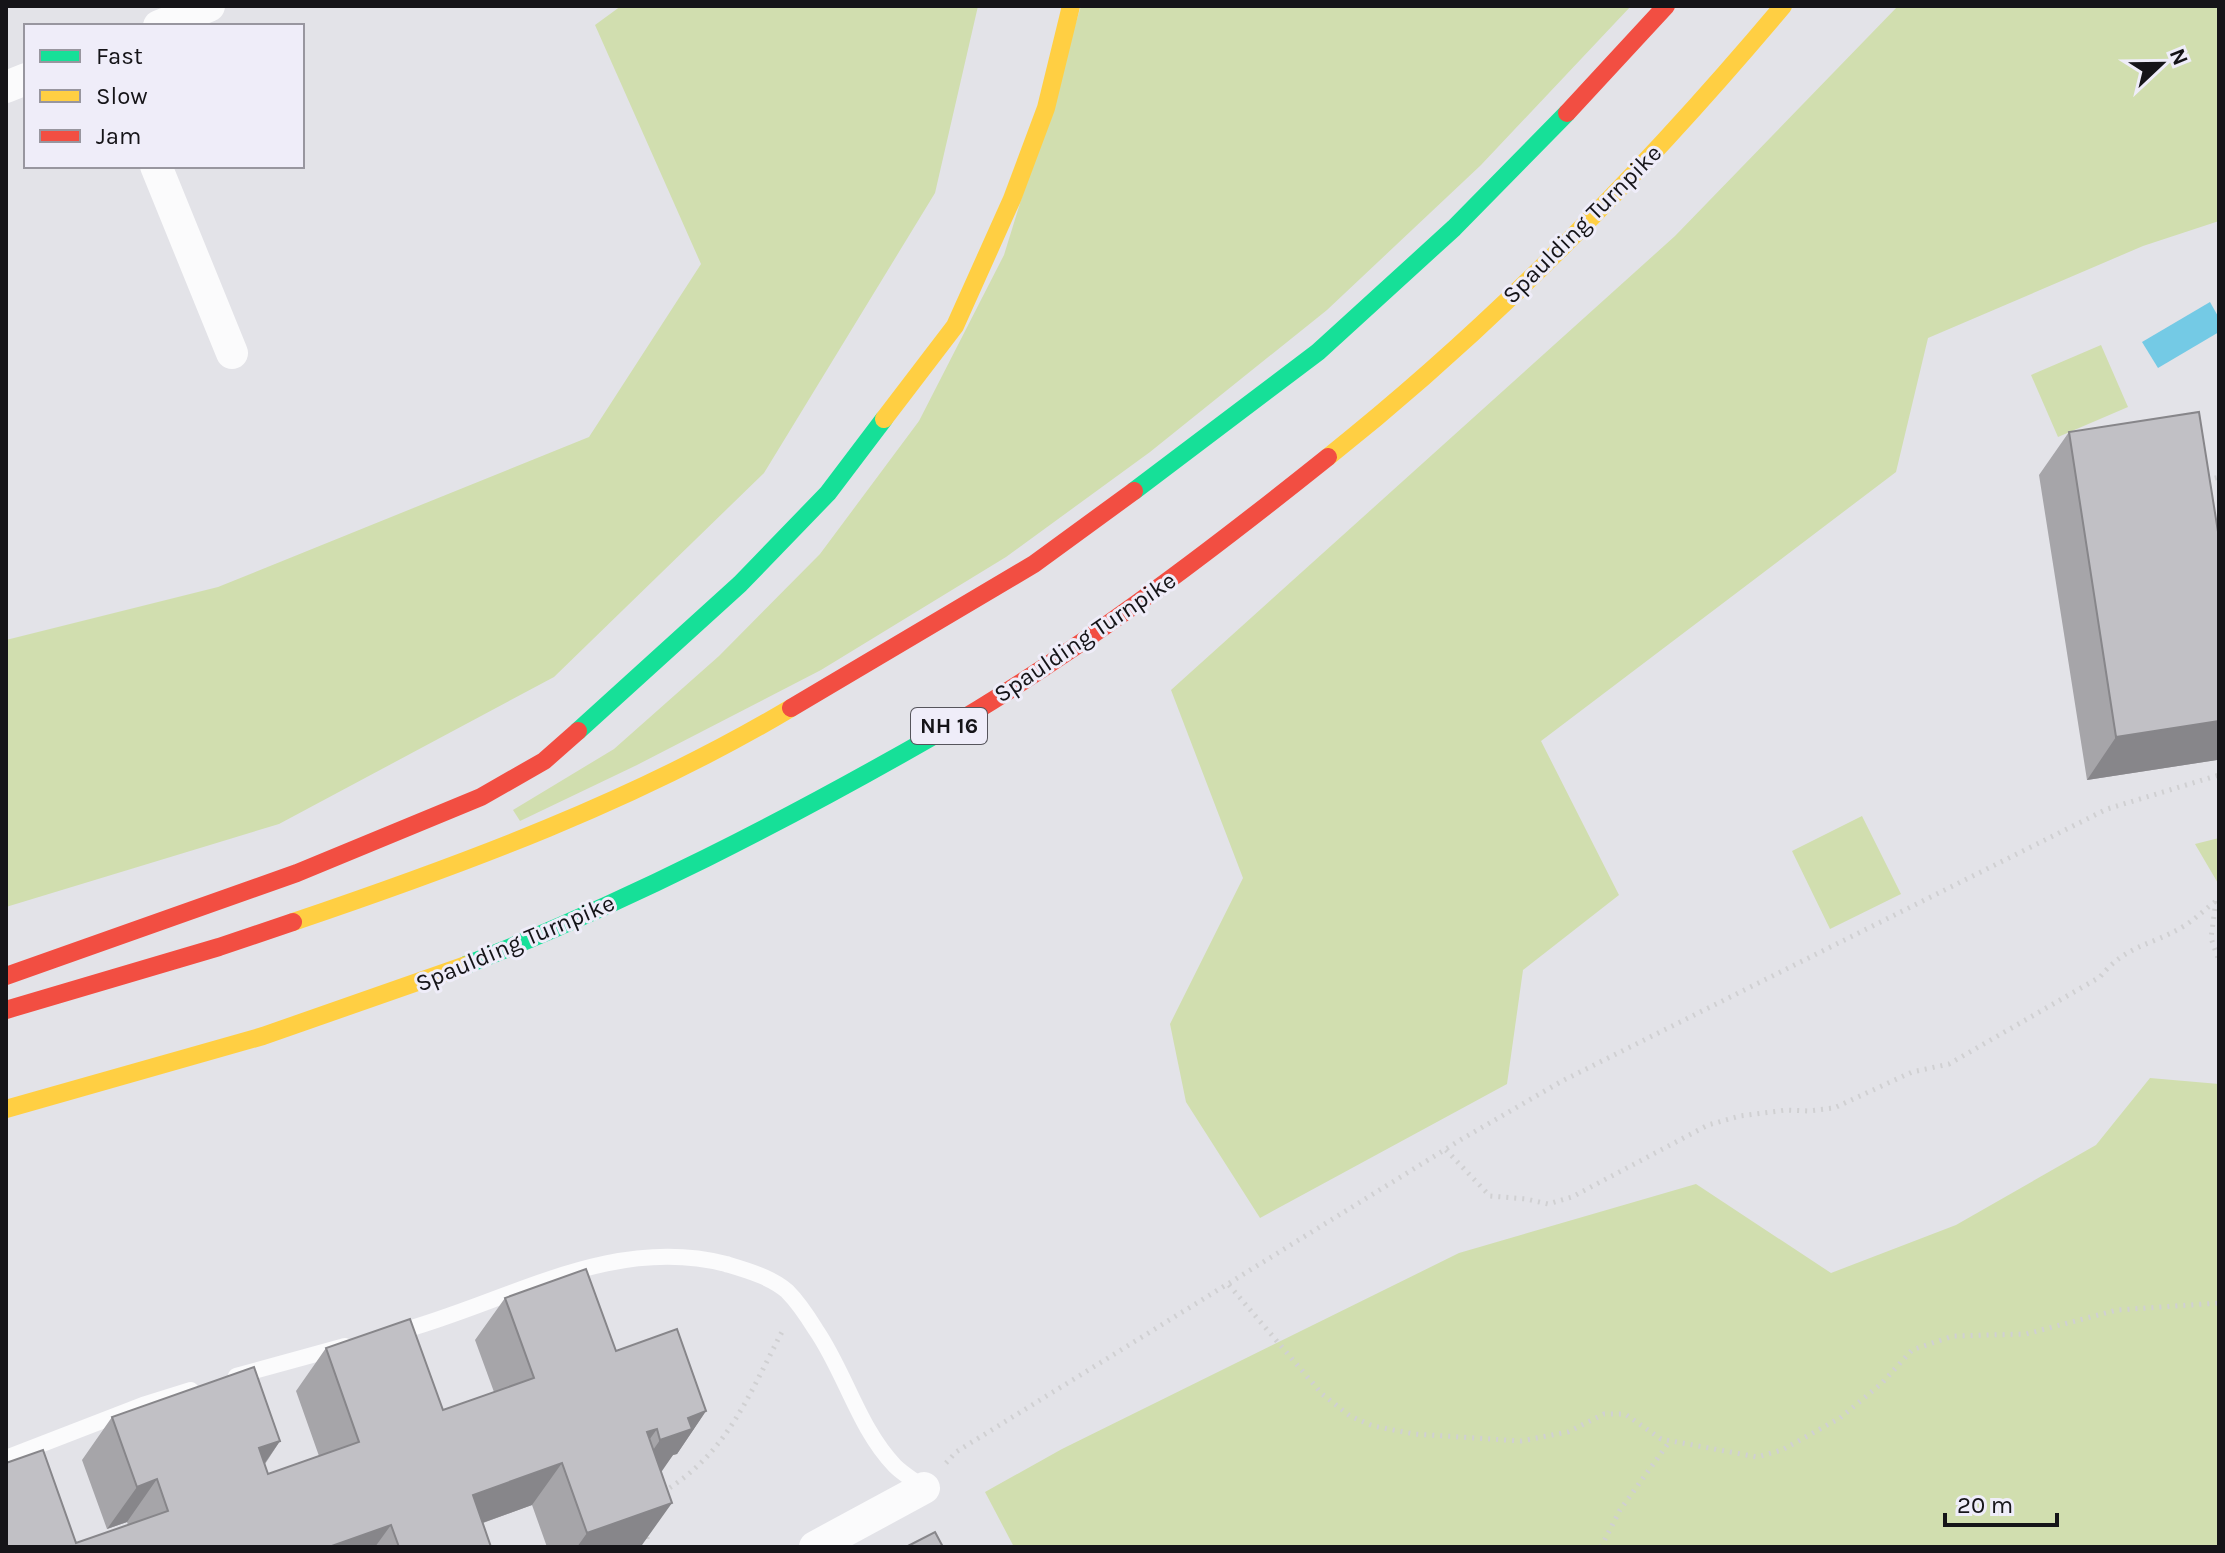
<svg xmlns="http://www.w3.org/2000/svg" width="2225" height="1553" font-family="Karla,sans-serif">
	<style>
		.green { fill: #d1deaf }
		.water { fill: #74cae5 }
		.lines { fill: none; stroke-linecap: round; stroke-linejoin: round }
		.path { stroke: #d0d0d2; stroke-width: 5; stroke-dasharray: 2 6; stroke-linecap: butt }
		.lane { stroke: #fbfbfc; stroke-width: 16 }
		.street { stroke: #fbfbfc; stroke-width: 32 }
		.fast { stroke: #16e098; stroke-width: 18 }
		.slow { stroke: #ffcf43; stroke-width: 18 }
		.jam { stroke: #f24e42; stroke-width: 18 }
		.wall { fill: #a6a5a9 }
		.shaded-wall { fill: #87868a }
		.building { fill: #c1c0c5; stroke: #87868a; stroke-width: 2 }
		.labels { text-anchor: middle; dominant-baseline: central; stroke-width: 6; stroke-linejoin: round; paint-order: stroke }
		.shield { fill: #efedf9; stroke: #56555c; stroke-width: 2 }
		.shield-label { font-size: 22px; font-weight: bold; fill: #151418 }
		.street-label { font-size: 24px; fill: #151418; stroke: #efedf9 }
	</style>
	<rect width="100%" height="100%" fill="#e3e3e8"/>
	<path class="green" d="M621,6H978L935,193L764,473L554,677L279,824L6,907V640L218,587L589,437L701,264L595,25Z
		M1081,6H1631L1481,165L1327,310L1150,452L1006,557L821,670L637,765L520,821L513,810L614,749L719,656L820,554L919,421L1004,255Z
		M1898,6H2219V221L2143,246L1928,338L1896,472L1541,741L1619,895L1523,970L1507,1084L1260,1218L1186,1102L1170,1024L1243,878L1171,690L1675,236Z
		M2101,345L2128,407L2058,437L2031,375Z
		M1862,816L1901,894L1830,929L1792,851Z
		M2219,838V885L2195,844Z
		M2150,1078L2219,1084V1547H1014L985,1492L1062,1449L1459,1253L1696,1184L1831,1273L1956,1225L2096,1145Z"/>
	<path class="water" d="M2210,302L2219,318V332L2158,368L2142,342Z"/>
	<g class="lines">
		<path class="path" d="M2207,480L2219,477
			M2216,901L2211,938L2219,961
			M1446,1150L1490,1196L1526,1199L1548,1204L1572,1197L1708,1125L1740,1116L1786,1110L1808,1111L1834,1108L1912,1072L1949,1064L2100,977C2127,944 2151,946 2184,926C2197,918 2207,907 2219,899
			M1229,1285L1322,1394L1350,1416L1373,1426L1414,1434L1521,1441L1568,1432L1604,1414H1625L1661,1439L1757,1457L1782,1450L1840,1418L1882,1383L1912,1350L1953,1336L2026,1334L2117,1310L2219,1303
			M946,1463L956,1452L1462,1139L1562,1081L2107,809L2219,775
			M663,1492C728,1453 749,1394 783,1330
			M647,1547V1533
			M1601,1547L1620,1510L1670,1441"/>
		<path class="lane" d="M394,1333C505,1304 610,1234 726,1264C746,1270 771,1277 787,1291C798,1302 808,1317 816,1330C845,1372 859,1429 895,1466C903,1474 915,1481 924,1488
			M236,1376L345,1346
			M6,1458L143,1405L191,1390"/>
		<path class="street" d="M159,26L209,6
			M6,87L26,79
			M156,166L232,353
			M815,1547L924,1488"/>
		<path class="fast" d="M1134,491L1318,352L1454,228L1567,113
			M578,731L740,584L828,493L884,419
			M466,965C630,901 785,821 937,734"/>
		<path class="slow" d="M884,419L955,326L1012,199L1046,108L1071,6
			M1328,457C1495,324 1645,170 1783,6
			M293,922C464,864 635,801 791,708
			M6,1109L263,1036L466,965"/>
		<path class="jam" d="M1567,113L1666,6
			M791,708L1034,564L1134,491
			M937,734C1075,654 1203,557 1328,457
			M6,976L297,873L481,797L544,761L578,731
			M6,1010L219,947L293,922"/>
	</g>
	<path class="wall" d="M2069,432L2217,760L2087,780L2039,475Z
		M505,1298L616,1351L706,1411L677,1454L673,1455L660,1472L642,1545L637,1547H547L532,1505L483,1523L491,1547H6L76,1543L128,1525L127,1522L107,1529L82,1460L112,1417L280,1441L265,1464L268,1474L319,1456L296,1391L326,1348L443,1410L494,1392L475,1340Z"/>
	<path class="shaded-wall" d="M2219,721V757L2217,760L2087,780L2116,737Z
		M706,1411L677,1454L673,1455L662,1471L631,1482L660,1440L688,1418Z
		M657,1429L627,1471L647,1432Z
		M280,1441L251,1483L259,1448Z
		M562,1463L532,1505L443,1537L473,1495Z
		M157,1479L127,1522L107,1529L137,1487Z
		M672,1503L642,1545L637,1547H577L587,1533Z
		M391,1525L375,1547H329Z"/>
	<path class="building" d="M2199,412L2219,538V721L2116,737L2069,432Z
		M586,1269L616,1351L677,1329L706,1411L688,1418L692,1429L660,1440L657,1429L647,1432L672,1503L587,1533L562,1463L473,1495L491,1547H399L391,1525L329,1547H6V1463L43,1450L76,1543L168,1511L157,1479L137,1487L112,1417L254,1367L280,1441L259,1448L268,1474L359,1442L326,1348L410,1319L443,1410L534,1378L505,1298Z
		M935,1532L943,1547H906Z"/>
	<g class="labels">
		<rect class="shield" x="911" y="708" width="76" height="36" rx="6"/>
		<g class="shield-label">
			<text x="949" y="726">NH 16</text>
		</g>
		<g class="street-label">
			<text transform="translate(1582 224) rotate(-45)">Spaulding Turnpike</text>
			<text transform="translate(1085 637) rotate(-34)">Spaulding Turnpike</text>
			<text transform="translate(515 943) rotate(-23)">Spaulding Turnpike</text>
		</g>
	</g>
	<rect width="2225" height="1553" fill="none" stroke="#151418" stroke-width="16"/>
	<rect x="24" y="24" width="280" height="144" fill="#efedf9" stroke="#98969f" stroke-width="2"/>
	<rect x="40" y="50" width="40" height="12" fill="#16e098" stroke="#98969f" stroke-width="2"/>
	<text x="96" y="64" font-size="24" fill="#151418">Fast</text>
	<rect x="40" y="90" width="40" height="12" fill="#ffcf43" stroke="#98969f" stroke-width="2"/>
	<text x="96" y="104" font-size="24" fill="#151418">Slow</text>
	<rect x="40" y="130" width="40" height="12" fill="#f24e42" stroke="#98969f" stroke-width="2"/>
	<text x="96" y="144" font-size="24" fill="#151418">Jam</text>
	<g transform="translate(2161 64) rotate(68)" stroke="#efedf9" stroke-width="6" paint-order="stroke">
	<path d="M0-6L14 30L0 20L-14 30Z" fill="#151418"/>
	<text y="-12" font-size="22" font-weight="bold" text-anchor="middle" fill="#151418">N</text>
	</g>
	<path d="M1945 1513v12h112v-12" fill="none" stroke="#151418" stroke-width="4"/>
	<text x="1957" y="1513" font-size="24" fill="#151418" stroke="#efedf9" stroke-width="6" paint-order="stroke">20 m</text>
</svg>
